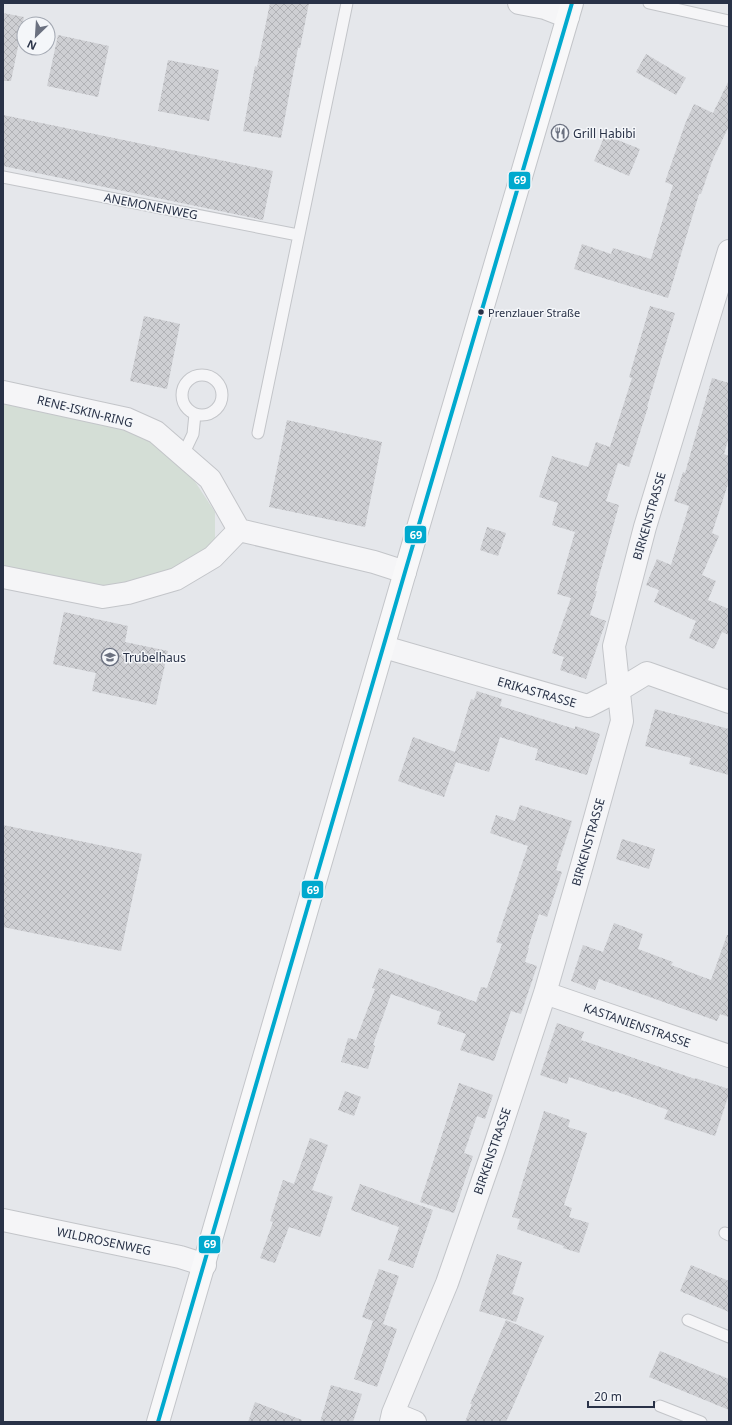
<svg xmlns="http://www.w3.org/2000/svg" width="732" height="1425" font-family="'Noto Sans',sans-serif">
	<style>
		.green { fill: #d4ded6 }
		.building { fill: url(#building-cross-hatch) }
		.lines { fill: none; stroke-linecap: round; stroke-linejoin: round }
		.service-casing { stroke: #c3c5c9; stroke-width: 13 }
		.minor-casing { stroke: #c3c5c9; stroke-width: 24 }
		.secondary-casing { stroke: #c3c5c9; stroke-width: 24 }
		.service { stroke: #f5f5f7; stroke-width: 11 }
		.minor { stroke: #f5f5f7; stroke-width: 22 }
		.secondary { stroke: #f8f8f9; stroke-width: 22 }
		.bus-1-casing { stroke: #f4f6f9; stroke-width: 7 }
		.bus-1 { stroke: #00a9ce; stroke-width: 4 }
		.bus-dot { fill: #293247; stroke: #f4f6f9; stroke-width: 1.5 }
		.labels { text-anchor: middle; dominant-baseline: central; stroke-width: 3; stroke-linejoin: round; paint-order: stroke }
		.bus-label { font-size: 11px; fill: #293247; stroke: #f4f6f9; text-anchor: start }
		.poi-label { font-size: 12px; fill: #293247; stroke: #f4f6f9; text-anchor: start }
		.street-label { font-size: 12px; fill: #293247; stroke: #f4f6f9 }
		.line-badge { stroke: #f4f6f9; stroke-width: 1.5 }
		.badge-label { font-size: 11px; text-anchor: middle; font-weight: bold; fill: #fff }
	</style>
	<defs>
		<pattern id="building-cross-hatch" width="8" height="8" patternUnits="userSpaceOnUse"><rect width="8" height="8" fill="#cecfd3"/><path d="M0 0l8 8M0 8l8-8" fill="none" stroke="#b1b2b6"/></pattern>
	</defs>
	<rect width="100%" height="100%" fill="#e5e7eb"/>
	<path class="green" d="M3,401L140,433L184,465L215,512V548L190,563L104,590L3,569Z"/>
	<path class="building" d="M270,3H309L300,48H298L281,138L243,131L255,66L257,67Z
		M3,13L24,17L11,81H3Z
		M58,35L109,46L98,97L47,86Z
		M646,54L686,78L676,95L636,72Z
		M168,60L219,70L209,121L158,111Z
		M729,80V126L713,159L701,194H699L668,298L574,269L582,244L611,254L613,248L651,259L673,185L665,182L685,124L694,104L713,113Z
		M3,115L273,171L263,220L3,166Z
		M605,135L640,149L629,176L594,161Z
		M650,306L675,313L647,407H648L629,467L618,463L606,501L619,505L595,591H597L590,615L606,621L586,679L560,670L564,657L552,653L571,598L557,594L575,532L552,525L558,503L539,497L552,456L588,467L596,442L610,447L632,378L629,377Z
		M144,316L180,324L167,389L130,381Z
		M712,378L729,383V437L724,454L729,456V481L712,533L719,536L702,575L716,581L708,600L729,609V635L722,632L714,649L689,638L696,621L654,602L659,590L646,585L657,559L671,565L689,506L674,501L683,472L685,473Z
		M287,420L382,442L365,527L269,507Z
		M487,527L506,533L498,556L480,550Z
		M64,612L128,626L125,642L168,651L156,705L92,691L96,673L53,664Z
		M477,691L502,699L500,706L575,729V726L600,734L587,775L535,760L538,749L500,737L489,772L456,762L444,797L398,781L413,737L455,752L471,699L474,700Z
		M655,709L729,729V775L689,764L691,758L645,746Z
		M520,805L572,821L556,870L562,872L547,917L539,914L528,948H529L525,962L537,966L521,1014L511,1011L494,1061L460,1050L466,1034L437,1024L441,1012L391,994L373,1045L375,1046L368,1069L341,1062L348,1038L356,1040L375,989L372,988L379,968L476,1002L481,987L487,988L502,944L496,942L528,846L490,833L496,815L515,821Z
		M3,825L142,854L121,951L3,927Z
		M622,839L655,849L649,869L616,859Z
		M614,923L643,934L638,949L673,962L671,965L711,980L727,935H729V1017L720,1014L717,1021L599,979L595,990L571,981L583,945L603,952Z
		M557,1023L584,1032L581,1040L695,1079V1078L729,1089V1094L715,1136L664,1119L668,1110L615,1091L614,1092L569,1077L567,1084L540,1075Z
		M459,1083L493,1095L485,1119L477,1116L464,1153L473,1156L454,1213L420,1202Z
		M345,1091L361,1097L354,1116L338,1110Z
		M544,1111L570,1120L568,1127L587,1133L564,1205L572,1208L569,1217L589,1223L579,1253L563,1248L564,1246L517,1229L520,1219L512,1217Z
		M310,1138L328,1145L312,1190L333,1197L320,1237L289,1227L275,1263L260,1258L273,1222L270,1221L283,1180L294,1184Z
		M360,1184L433,1210L413,1268L388,1260L399,1227L351,1210Z
		M497,1254L522,1262L512,1294L524,1298L516,1322L479,1311Z
		M691,1265L729,1281V1312L680,1291Z
		M379,1269L399,1276L383,1324L397,1329L377,1387L354,1379L373,1321L362,1317Z
		M506,1320L544,1336L506,1422H465L472,1404H470Z
		M660,1351L729,1379V1410L649,1377Z
		M331,1385L362,1394L353,1422H320Z
		M255,1402L302,1420V1422H248Z"/>
	<g class="lines">
		<defs>
			<path id="service" d="M649,3L729,21
				M3,177L298,235
				M182 395a20 20 0 1 1 40 0a20 20 0 1 1-40 0Z
				M258,433L347,3
				M183,455L193,434L195,414
				M725,1233L729,1235
				M688,1320L729,1337
				M660,1406L701,1422"/>
			<path id="minor" d="M519,3L545,8L568,17
				M3,392L127,419L156,432L210,479L239,530L374,562L405,572
				M3,577L103,597L128,593L176,579L213,557L239,530
				M384,647L588,706L619,690L647,673L729,702
				M545,993L729,1056
				M3,1220L180,1257L205,1265
				M393,1413L415,1422
				M391,1422L393,1413L447,1283L494,1148L545,993L582,865L622,721L614,646L645,527L729,251"/>
			<path id="secondary" d="M158,1422L405,572L572,3"/>
		</defs>
		<use href="#service" class="service-casing"/>
		<use href="#minor" class="minor-casing"/>
		<use href="#secondary" class="secondary-casing"/>
		<use href="#service" class="service"/>
		<use href="#minor" class="minor"/>
		<use href="#secondary" class="secondary"/>
		<defs>
			<path id="bus-1" d="M158,1422L405,572L572,3"/>
		</defs>
		<use href="#bus-1" class="bus-1-casing"/>
		<use href="#bus-1" class="bus-1"/>
	</g>
	<defs>
		<symbol id="restaurant-ring" viewBox="-11 -11 22 22"><circle r="9.5" fill="#f4f6f9" stroke="#6b7180" stroke-width="1.5"/><path d="M-5-6h1v4h1v-4h1v4h1v-4h1v5L-1.5 .5V6h-2V.5L-5-1ZM5-6V6H3V1.5H1.5Q1.5-4 5-6Z" fill="#6b7180"/></symbol>
		<symbol id="school-ring" viewBox="-11 -11 22 22"><circle r="9.5" fill="#f4f6f9" stroke="#6b7180" stroke-width="1.5"/><path d="M0-5L7-2L0 1L-7-2ZM-4 1L0 2.5L4 1V4Q0 6-4 4Z" fill="#6b7180"/></symbol>
	</defs>
	<g fill-rule="evenodd">
		<use href="#restaurant-ring" x="550" y="123" width="20" height="20"/>
		<use href="#school-ring" x="100" y="647" width="20" height="20"/>
	</g>
	<circle class="bus-dot" cx="481" cy="312" r="3.5"/>
	<g class="labels">
		<g class="bus-label">
			<text x="488" y="312">Prenzlauer Straße</text>
		</g>
		<g class="poi-label">
			<text x="573" y="133">Grill Habibi</text>
			<text x="123" y="657">Trubelhaus</text>
		</g>
		<g class="street-label">
			<text transform="translate(151 206) rotate(11)">ANEMONENWEG</text>
			<text transform="translate(85 411) rotate(14)">RENE-ISKIN-RING</text>
			<text transform="translate(649 516) rotate(-74)">BIRKENSTRASSE</text>
			<text transform="translate(537 692) rotate(16)">ERIKASTRASSE</text>
			<text transform="translate(588 842) rotate(-74)">BIRKENSTRASSE</text>
			<text transform="translate(637 1025) rotate(19)">KASTANIENSTRASSE</text>
			<text transform="translate(492 1151) rotate(-71)">BIRKENSTRASSE</text>
			<text transform="translate(104 1241) rotate(12)">WILDROSENWEG</text>
		</g>
	</g>
	<g class="line-badge">
		<rect x="508" y="171" width="23" height="19" rx="4" fill="#00a9ce"/>
		<rect x="404" y="525" width="23" height="19" rx="4" fill="#00a9ce"/>
		<rect x="301" y="880" width="23" height="19" rx="4" fill="#00a9ce"/>
		<rect x="198" y="1235" width="23" height="19" rx="4" fill="#00a9ce"/>
	</g>
	<g class="badge-label">
		<text x="520" y="184">69</text>
		<text x="416" y="539">69</text>
		<text x="313" y="894">69</text>
		<text x="210" y="1248">69</text>
	</g>
	<rect width="732" height="1425" fill="none" stroke="#293247" stroke-width="8"/>
	<g transform="translate(36 36) rotate(205)"><circle r="19" fill="#f4f6f9" stroke="#a3a8b2"/>
	<path d="M0-3L7 15L0 10L-7 15Z" fill="#6b7180"/>
	<text y="-6" font-size="11" font-weight="bold" text-anchor="middle" fill="#293247">N</text>
	</g>
	<path d="M588 1401v6h66v-6" fill="none" stroke="#293247" stroke-width="2"/>
	<text x="594" y="1401" font-size="12" fill="#293247" stroke="#f4f6f9" stroke-width="3" paint-order="stroke">20 m</text>
</svg>
